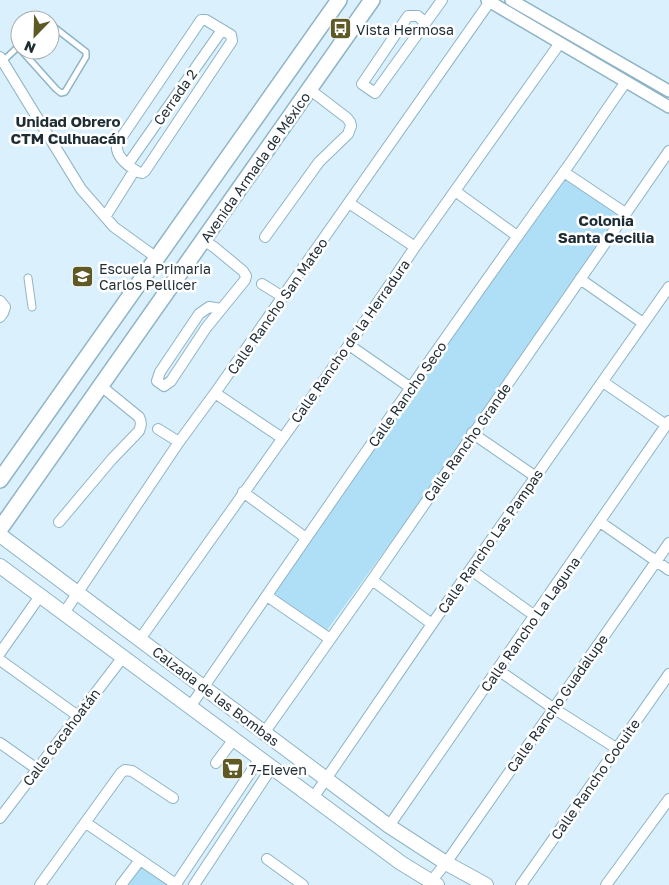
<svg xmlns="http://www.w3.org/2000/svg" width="669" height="885" font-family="'Golos Text',sans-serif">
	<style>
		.green { fill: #aedff7 }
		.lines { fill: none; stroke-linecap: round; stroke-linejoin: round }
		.service-casing { stroke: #8fb4c6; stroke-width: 8 }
		.pedestrian-casing { stroke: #8fb4c6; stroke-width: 9 }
		.minor-casing { stroke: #8fb4c6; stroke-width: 12 }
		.tertiary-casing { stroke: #8fb4c6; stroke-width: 14 }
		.secondary-casing { stroke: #8fb4c6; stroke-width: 16 }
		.primary-casing { stroke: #8fb4c6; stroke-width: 18 }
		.service { stroke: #fff; stroke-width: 5 }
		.pedestrian { stroke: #fff; stroke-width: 7 }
		.minor { stroke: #fff; stroke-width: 10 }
		.tertiary { stroke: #fff; stroke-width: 11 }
		.secondary { stroke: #fff; stroke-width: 14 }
		.primary { stroke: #fff; stroke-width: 15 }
		.labels { text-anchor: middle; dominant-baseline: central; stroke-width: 5; stroke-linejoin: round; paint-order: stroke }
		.poi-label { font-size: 14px; fill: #1e2c34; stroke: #fff; text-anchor: start }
		.street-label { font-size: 14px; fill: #1e2c34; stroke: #fff }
		.neighbourhood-label { font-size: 15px; font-weight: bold; fill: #1e2c34; stroke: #fff }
	</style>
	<rect width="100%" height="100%" fill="#daf1fd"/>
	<path class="green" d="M564,173L618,216L471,432L322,637L267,600Z
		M135,863L171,885H119Z"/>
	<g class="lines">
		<defs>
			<path id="service" d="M21,50L56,89L61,93L65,92L86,57V52L50,24
				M3,61L20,45"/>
			<path id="pedestrian" d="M28,278L32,307"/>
			<path id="minor" d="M201,20H206L231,35L232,41L145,171L142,173L138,172C128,166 115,156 117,144Z
				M425,23L418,16H408L362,84L375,93L442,0
				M0,57L81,189L114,227L157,258
				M128,164L222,30
				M564,172L625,213
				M455,191L517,236
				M349,203L415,247
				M105,217L134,171
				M265,237L319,162L348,134L351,126L350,122L347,118L309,89
				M203,240L214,247L243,271L246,276L245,280L206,328L171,381L164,386L157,381L160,372L199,314L209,307L221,309
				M580,279L643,323
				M262,284L283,297
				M0,301L5,307L3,313L0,317
				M349,345L411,388
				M603,382L666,425
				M215,393L282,438
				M158,429L179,442
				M472,433L536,477
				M243,492L306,538
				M59,522L112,459L139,431C141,426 142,423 139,417L101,386
				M600,522L669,570
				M471,570L535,616
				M372,580L432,624
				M267,596L330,639
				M64,613L179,442L215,393L491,0
				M140,639L349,345L415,247L560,43
				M0,653L40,596
				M0,660L78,716
				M498,670L553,708L616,748
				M190,707C313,528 436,349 563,173C585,143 604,112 626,82
				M264,733L372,580L669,151
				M0,743L37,769
				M216,763L234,739
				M313,798L432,624L669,287
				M0,818L123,657
				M86,823L177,885
				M389,826L669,421
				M267,859L303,885
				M176,884L260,758
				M40,885L121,773L125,770L132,771L173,798
				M121,885L140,860
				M194,885L272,767
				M428,885L446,863L669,543
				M521,885L669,674
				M606,885L669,799"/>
			<path id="tertiary" d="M487,0L669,107
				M511,0L669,91"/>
			<path id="secondary" d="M0,535L389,826L446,863L486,885
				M0,566L401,863L437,885"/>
			<path id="primary" d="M0,480L339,0
				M0,529L372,0"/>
		</defs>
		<use href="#service" class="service-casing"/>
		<use href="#pedestrian" class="pedestrian-casing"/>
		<use href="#minor" class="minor-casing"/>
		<use href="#tertiary" class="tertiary-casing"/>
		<use href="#secondary" class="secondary-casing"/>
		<use href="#primary" class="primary-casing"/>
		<use href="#service" class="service"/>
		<use href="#pedestrian" class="pedestrian"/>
		<use href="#minor" class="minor"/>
		<use href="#tertiary" class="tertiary"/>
		<use href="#secondary" class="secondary"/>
		<use href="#primary" class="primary"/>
	</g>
	<defs>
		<symbol id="bus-square" viewBox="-11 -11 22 22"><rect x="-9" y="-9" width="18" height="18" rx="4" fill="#5f5925" stroke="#fff"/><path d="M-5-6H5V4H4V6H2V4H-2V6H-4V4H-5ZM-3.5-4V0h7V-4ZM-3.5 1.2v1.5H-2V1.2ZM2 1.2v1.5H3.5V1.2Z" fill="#fff"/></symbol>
		<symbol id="school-square" viewBox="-11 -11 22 22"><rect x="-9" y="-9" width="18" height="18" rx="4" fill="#5f5925" stroke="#fff"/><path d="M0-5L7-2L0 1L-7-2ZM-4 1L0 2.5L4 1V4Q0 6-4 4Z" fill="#fff"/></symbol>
		<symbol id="supermarket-square" viewBox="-11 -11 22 22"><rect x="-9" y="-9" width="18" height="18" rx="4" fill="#5f5925" stroke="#fff"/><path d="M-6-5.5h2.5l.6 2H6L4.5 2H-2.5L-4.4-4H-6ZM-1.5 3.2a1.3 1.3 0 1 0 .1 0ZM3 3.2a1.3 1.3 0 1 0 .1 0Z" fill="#fff"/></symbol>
	</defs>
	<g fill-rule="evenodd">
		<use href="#bus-square" x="328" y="16" width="25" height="25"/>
		<use href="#school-square" x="70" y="264" width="25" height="25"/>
		<use href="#supermarket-square" x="220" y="756" width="25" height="25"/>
	</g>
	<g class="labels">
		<g class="poi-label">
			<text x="356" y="29">Vista Hermosa</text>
			<text x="99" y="268">Escuela Primaria<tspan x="99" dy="16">Carlos Pellicer</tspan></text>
			<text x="249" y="769">7-Eleven</text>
		</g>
		<g class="street-label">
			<text transform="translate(175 97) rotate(-55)">Cerrada 2</text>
			<text transform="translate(255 167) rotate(-55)">Avenida Armada de México</text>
			<text transform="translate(277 306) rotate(-55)">Calle Rancho San Mateo</text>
			<text transform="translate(350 341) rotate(-55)">Calle Rancho de la Herradura</text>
			<text transform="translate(407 394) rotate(-55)">Calle Rancho Seco</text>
			<text transform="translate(467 442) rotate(-55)">Calle Rancho Grande</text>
			<text transform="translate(490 541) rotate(-55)">Calle Rancho Las Pampas</text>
			<text transform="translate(530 624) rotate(-55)">Calle Rancho La Laguna</text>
			<text transform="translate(216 696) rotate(37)">Calzada de las Bombas</text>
			<text transform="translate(557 703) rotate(-55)">Calle Rancho Guadalupe</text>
			<text transform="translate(61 737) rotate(-53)">Calle Cacahoatán</text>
			<text transform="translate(595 779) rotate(-55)">Calle Rancho Cocuite</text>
		</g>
		<g class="neighbourhood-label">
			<text x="68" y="121">Unidad Obrero<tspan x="68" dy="17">CTM Culhuacán</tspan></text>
			<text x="606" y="220">Colonia<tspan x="606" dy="17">Santa Cecilia</tspan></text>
		</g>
	</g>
	<g transform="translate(35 35) rotate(203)"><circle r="24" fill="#ffffff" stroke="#a5abae"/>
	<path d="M0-4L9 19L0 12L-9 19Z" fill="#5f5925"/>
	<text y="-8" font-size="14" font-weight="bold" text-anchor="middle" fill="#1e2c34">N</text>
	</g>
</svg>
